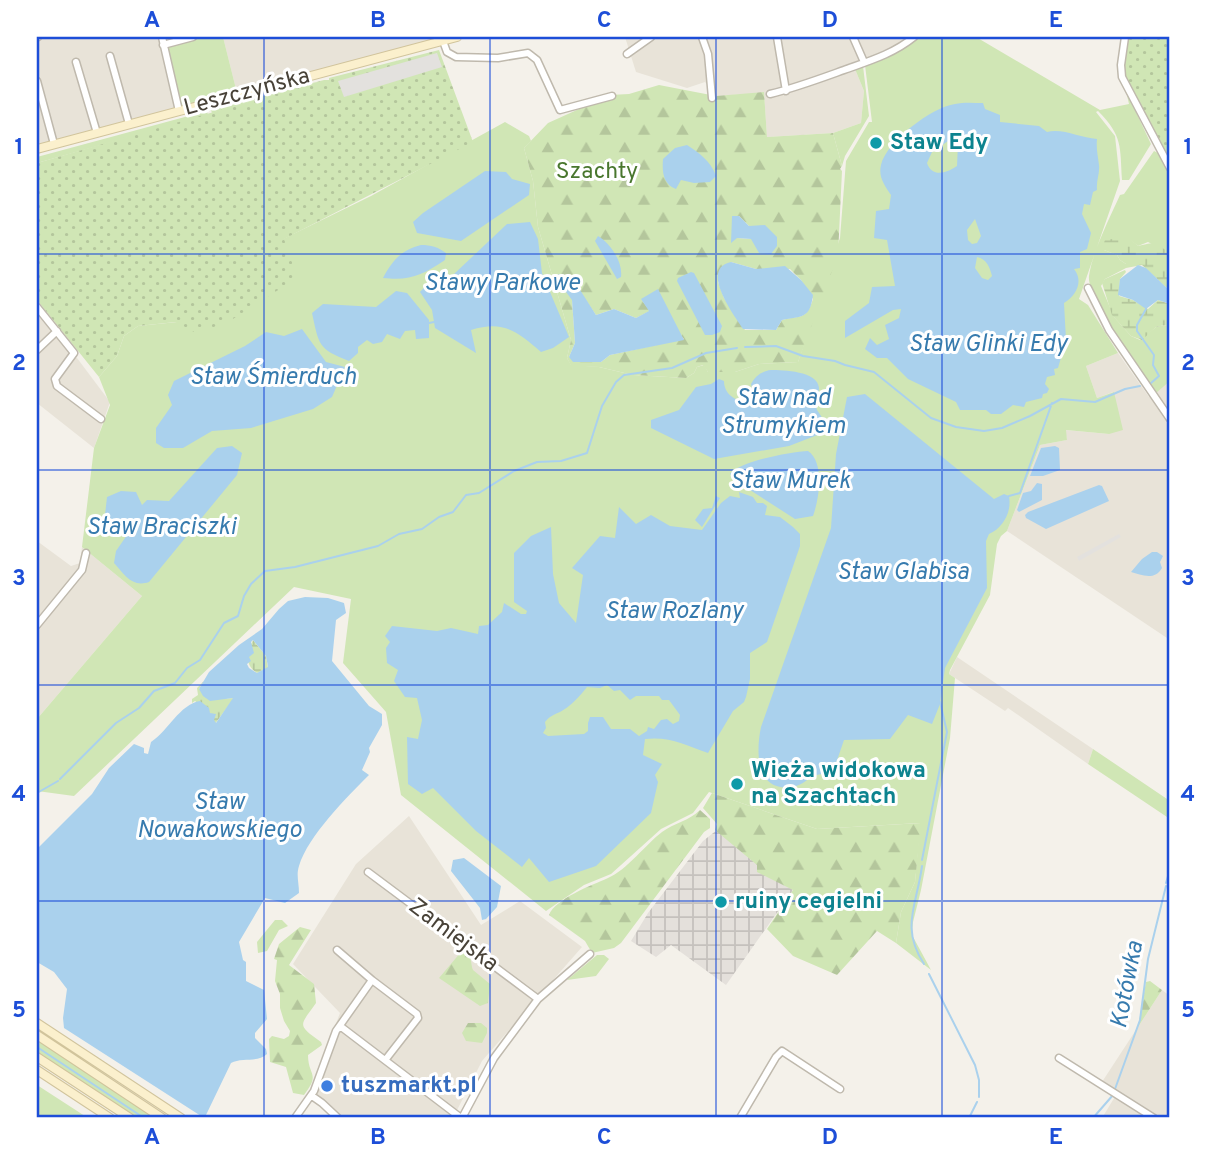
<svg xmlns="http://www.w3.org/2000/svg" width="1207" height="1155" font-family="Overpass,sans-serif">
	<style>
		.residential { fill: #e8e3d8 }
		.industrial { fill: url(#industrial-grid) }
		.grass { fill: #d0e6b5 }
		.forest { fill: url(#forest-firs); fill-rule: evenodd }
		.wetland { fill: url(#wetland-marsh) }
		.garden { fill: url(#garden-dots) }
		.parking { fill: #e3e1de }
		.water { fill: #aad1ed; fill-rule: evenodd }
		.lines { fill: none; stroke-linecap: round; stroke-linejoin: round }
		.stream { stroke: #aad1ed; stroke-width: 2 }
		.street-casing { stroke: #bfb9ad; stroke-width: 9 }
		.secondary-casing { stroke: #d1c49c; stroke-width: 10 }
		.street { stroke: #fff; stroke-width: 6 }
		.secondary { stroke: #fbf0cd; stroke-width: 8 }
		.grid { fill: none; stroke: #1d4ed8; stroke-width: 2; stroke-opacity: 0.55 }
		.culture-dot { fill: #0f9aa8; stroke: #fff; stroke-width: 2.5 }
		.shop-dot { fill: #3f7fe0; stroke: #fff; stroke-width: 2.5 }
		.labels { text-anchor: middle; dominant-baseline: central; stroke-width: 6; stroke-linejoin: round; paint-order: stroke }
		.street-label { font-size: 23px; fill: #484238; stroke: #fff }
		.culture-label { font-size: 23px; font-weight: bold; fill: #0d838f; stroke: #fff; text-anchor: start }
		.park-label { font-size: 23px; fill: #49772e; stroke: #fff }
		.shop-label { font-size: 23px; font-weight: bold; fill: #366cbe; stroke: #fff; text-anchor: start }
		.water-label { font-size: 24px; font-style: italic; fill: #377bae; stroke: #fff }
		.neatline { fill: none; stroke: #1d4ed8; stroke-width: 2.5 }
		.grid-label { font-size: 23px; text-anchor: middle; font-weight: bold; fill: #1d4ed8 }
	</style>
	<defs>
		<pattern id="industrial-grid" width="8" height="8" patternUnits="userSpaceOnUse" patternTransform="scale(1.75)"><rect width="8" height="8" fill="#e4e0db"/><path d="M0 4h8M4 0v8" fill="none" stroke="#c5c1bd"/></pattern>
		<pattern id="forest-firs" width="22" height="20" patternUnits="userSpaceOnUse" patternTransform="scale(1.75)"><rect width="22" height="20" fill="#d0e6b5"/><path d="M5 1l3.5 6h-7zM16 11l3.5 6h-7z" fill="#b4c69c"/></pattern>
		<pattern id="wetland-marsh" width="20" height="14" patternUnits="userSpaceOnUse" patternTransform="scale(1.75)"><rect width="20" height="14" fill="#d0e6b5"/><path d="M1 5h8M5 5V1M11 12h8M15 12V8" fill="none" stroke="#b4c69c"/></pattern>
		<pattern id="garden-dots" width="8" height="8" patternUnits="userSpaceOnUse" patternTransform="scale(1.75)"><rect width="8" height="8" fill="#d0e6b5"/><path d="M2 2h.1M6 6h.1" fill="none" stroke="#b4c69c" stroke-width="1.8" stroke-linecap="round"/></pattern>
	</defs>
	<rect width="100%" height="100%" fill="#f4f1ea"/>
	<path class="residential" d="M37,37H165L180,107L37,146Z
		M223,37H442L237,93Z
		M625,37H909L895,48L855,69L864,91L861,123L833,133L767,137L764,93L716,96L705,82L687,88L636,72Z
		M37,300L76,348L70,354L77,358L110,402L94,448L37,403Z
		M1118,353L1149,397L1170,381V640L1007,531L1040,445L1067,440L1065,430L1109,434L1113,392L1097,398L1086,366Z
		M37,541L71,566L80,563L82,547L142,596L37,719Z
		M957,657L1093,749L1088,764L1008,708L1005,711L949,674Z
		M409,816L481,925L520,901L582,947L482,1061L453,1118H342L310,1092L340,1013L293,964L356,864Z
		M1162,990L1170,996V1118H1102L1116,1095L1102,1082Z"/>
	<path class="industrial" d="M717,830L793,890L726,985L671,945L656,957L631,941L648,913L703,841Z"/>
	<path class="grass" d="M165,37H223L237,93L180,107Z
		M916,37H976L1100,110L1129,104L1126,91L1151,144L1129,180H1122C1120,147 1123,136 1098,111L1096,112L1115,136L1120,181L1079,299L1088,305L1118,353L1086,366L1097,398L1114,392L1123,430L1109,434L1066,430L1067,440L1040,445L1007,531L1001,536L997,544L990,595L950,670L949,674L955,678L950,738L921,890L913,922L912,935L931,970L896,943L901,912L915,882L920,823L817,829L709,792L693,813L661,829L611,874L584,885L546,911L401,795L386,712L343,663L351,599L294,587L74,796L37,791V719L142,596L82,547L94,448L110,405L99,377L117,356L124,336L138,326L177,322L283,239L371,196L505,122L529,136L531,141L524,148L533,181L538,227L571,340L567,358L571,365L599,367L633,375L686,378L694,373L697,367L704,365L708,372H735L759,364L798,362L840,238L846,161L869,122H872L865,65Z
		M863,66L869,116L845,156L842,166L833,133L861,123L864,91L855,69Z
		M324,80L212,113L211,110L224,106Z
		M207,111L208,115L37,163V157Z
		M1154,151L1160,154L1170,172V253L1148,242L1138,246L1129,239L1109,241L1104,250L1117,255L1120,260L1126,264V268L1105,279L1101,286L1114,317L1131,336L1140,340L1156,327L1165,325L1170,328V381L1156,393C1142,375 1086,297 1089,276C1092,253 1110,217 1120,195L1124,194Z
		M1093,749L1170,801V819L1088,764Z
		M275,920H282L288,926L279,930L267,951L258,953L257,942Z
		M597,955H604L609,959L596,976L567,980Z
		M37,1040L155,1118H137L37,1052Z
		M37,1085L88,1118H37Z"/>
	<path class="forest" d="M659,85L716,96L764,92L767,137L833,133L842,166L840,169L842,171L838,255L798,362L759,364L735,372H708L703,365L697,367L694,373L686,378L633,375L599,367L571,366L567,358L571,340L538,227L533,181L524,148L548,123L610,95L629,94ZM739,216L749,226L751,239L737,238ZM731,262L756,269H790L801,280L813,299C806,321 800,315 782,320L776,330H745L724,298L718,282ZM585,299L596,315L614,309L636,318L650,311L641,299L684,339L610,355L601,362L569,357L575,343L572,300Z
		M712,793L817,829L921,823L915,882L901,912L896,943L877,931L837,975L793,956L767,929L793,890L757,872V865L715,830L717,824L703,808Z
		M700,810L710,819V828L704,832L621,943L614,948L592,953L585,941L549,915C555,899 592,885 608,878C627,870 646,844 662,832C674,823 689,821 700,810Z
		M300,927L311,930L289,965L314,984L316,1003C300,1026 296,1024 321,1042L322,1045L308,1055C308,1076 321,1073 304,1095L293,1093L286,1067L270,1062L269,1039L272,1036L284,1039L289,1036L290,1031L284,1021L280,1008V994L275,981L277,960L274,959L279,944Z
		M461,952C473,954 470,962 473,970L490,984L488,1003L480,1006L439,978Z
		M1150,981L1162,990L1138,1027L1146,982Z
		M468,1023H481L487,1028V1033L482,1043L466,1041L462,1033Z"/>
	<path class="wetland" d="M1121,238H1129L1138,246C1161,241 1152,242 1170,253V291L1142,265L1126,268V264L1120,260L1117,255L1104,250L1102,246L1105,240Z
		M1125,270L1126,272L1120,279L1119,296L1133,300L1148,309L1158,300L1170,304V328L1165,325L1156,327L1142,340L1131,336L1112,315L1102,283L1105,279Z
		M253,640L266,656L268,668L257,673C244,665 247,652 253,640Z
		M204,681L199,689L221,699L234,698L215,724L210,713L195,701L192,703V699L198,695L197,688Z"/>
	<path class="garden" d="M1128,37H1170V164L1123,74Z
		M439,50L473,142L284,239L296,274L286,285L225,324L194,332L176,322L138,326L124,336L117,356L99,377L37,300V163L324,80H329V78Z"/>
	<path class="parking" d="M437,53L442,67L344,97L338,81Z
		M1119,534L1121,537L1079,561L1077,557Z"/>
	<path class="water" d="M983,103L985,109L1000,115V122L1039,126L1047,132C1063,128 1080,138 1097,139C1096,149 1098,156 1099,165C1100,173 1096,181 1097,190L1093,192L1090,205L1084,204L1082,214L1091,233L1087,249L1080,252V268L1074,269C1084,281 1076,296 1064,303L1066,340L1058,368L1054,369L1055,375L1047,377L1045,384L1049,389L1047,393L1043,394L1042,398L1026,402L1024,407L1013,405L1001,414H991L986,410H960L956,402L908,379L887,358H877L865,349L870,338L877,345L889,339L885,325L899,318L901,309L893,310L845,338V321L869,303L872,287L895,286L887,240L874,238L876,211L889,209L891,195C885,186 878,177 881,165C886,142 932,107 955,104C964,102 974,103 983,103ZM951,139L958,144L957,166C947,173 932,178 927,163L932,152ZM975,219L981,236L977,243L972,244L968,240L967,230ZM977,257C987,259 990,268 992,276L988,280L982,278L975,268Z
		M687,145C699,153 711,161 716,176L710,182L694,183L681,180L676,189C663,184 662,172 663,159L675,148Z
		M485,171L506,172L512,179L530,184L529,195L461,241L417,233L413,222L423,213Z
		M732,216H739L749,226L765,225L777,237V246L771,254L759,253L751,239L737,238L731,243Z
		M530,222L538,239L542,273L569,337L553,348L541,352C517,331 503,320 471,330L476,353L435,328L432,310L420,292L435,276L442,277L436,291L507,224Z
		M598,236C611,244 623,262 621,277L617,279L595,241Z
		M421,245C431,245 438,247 446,253L445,260C422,275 411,281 383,278C392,261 401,250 421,245Z
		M731,262L756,269L785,266L801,280L813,295C810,319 802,316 782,320L776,330L743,329C734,315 699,269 731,262Z
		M1138,265L1146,268L1170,291V304L1158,300L1146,309L1133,300L1118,295L1120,279Z
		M691,272L694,273L722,326L720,332L712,335H705L677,281L678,278Z
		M559,274L575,282L596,315L614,309L636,318L649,311L641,299L658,289L684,340L610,355L601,362H573L569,357L575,343L572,300L555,277Z
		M396,291L407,293L429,320V338L416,339L415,330L405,331L400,339L387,334L382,342L373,344L367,340L358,347V353L349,361C318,349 319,345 312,313L323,304L376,307Z
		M302,329L326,362L345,367L332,397L313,409L251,428L212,431L183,448H164L156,443V428L172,405L168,395L174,381L245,346L266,332L284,336Z
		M771,370C783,370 818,371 819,388C819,395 814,403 817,410C823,419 828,424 820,434L789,446L714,459L651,428V420L679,410L696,387L711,384L719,379L724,381C724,395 737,403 751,401L754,396L751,384C755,376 762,371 771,370Z
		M865,394L994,499L1004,494L1009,496C1012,512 1003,528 989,534L986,541L987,588L945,668L940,704L932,724L908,715L890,739L844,740L833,772C826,773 818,774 812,777C805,781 800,786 792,787C755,792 756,751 761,727L831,528L836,454L847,397Z
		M232,446L242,453L237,475L149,582C132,588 124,574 114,563L116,551L134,525L117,523L105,515L107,497L121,491L136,492L142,505L147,500L169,501L217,448Z
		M1055,446L1059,448L1060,470L1043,476H1030L1041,448Z
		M808,451C825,462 819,500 813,516L795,519L736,481L730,474C739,461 791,452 808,451Z
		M1037,483L1042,484V500L1019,512L1017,510L1023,493L1031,491Z
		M1099,485L1102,486L1109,501L1046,529L1026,518L1025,515L1028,512Z
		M739,492L753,497L757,503H763L767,506L765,515L780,517L793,527L800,534V546L767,642L750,653V679L746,697L744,702L733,711L708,753C686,745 669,736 645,739L643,755L662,764L655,775L658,782L651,813L596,866L549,882L529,858L522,867L476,831L433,788L422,794L408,784L407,737L418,739L422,720L417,698L405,697L394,681L398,670L387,663L386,648L390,642L385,636L392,626L437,631L451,628L478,634L479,626L488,625L502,612L504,603L521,614H526L527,611L514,602V553L531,536L551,527L553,574L559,603L576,623L583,575L572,568L600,536L615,538L619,507L636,524L651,515L670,526L702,530L721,503L730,496L740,498ZM607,685L614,691L620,690L630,700L636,696H659L662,700H669L680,715L679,721L673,724L667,719L661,720L654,729L648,727L647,731L639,736L630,729H611L603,717H590L588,723V731L584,734L548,736L543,733L546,728L545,722C550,716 553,715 560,712C570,707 580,696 587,687L600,688Z
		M716,496L720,498L702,527L695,520L703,509L712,508Z
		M1152,552H1157L1163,556L1160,562L1162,568C1155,581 1141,575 1131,572L1142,559Z
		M305,597L328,598L344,603L346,613L336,620L332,661L369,706L382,714V725L369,748L370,752L362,770L369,775C347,797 308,836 299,866C296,875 299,883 299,893L285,903L265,898L239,942L243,960L246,962V981L264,990L267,1019L255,1033V1038L266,1049L267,1054C257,1063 242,1057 231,1063L206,1115L201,1116L64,1028L63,1018L67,989L54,972L37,962V849L92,794L109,768L134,744L144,748V753L148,754L151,742C168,731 180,704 200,701L209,708L210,713L216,714L214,720L216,723L233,698L210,701L203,696L199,689L209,672L239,645L262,629L279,609L288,601ZM253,640L266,656L268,667L257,673L249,668L247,664L251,661L249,657L254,653L251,642Z
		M464,858L501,886L497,907L486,919L482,920L480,908L451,871L453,860Z"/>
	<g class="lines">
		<path class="stream" d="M1146,309L1137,325V331L1154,355L1153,365L1159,376L1151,383
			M429,323L434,322
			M745,347L776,346L803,356L835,361L845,365L874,372L931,418L956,427L984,431L1002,428L1030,416L1061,399L1095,402L1125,389L1140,386
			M1009,496L1020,493L1052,403
			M60,779L116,723L139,708L154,691L175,683L187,668L200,660L224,623L238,616L244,596L251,584L265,571L295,567L378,546L399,534L422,529L439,517L453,512L466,495L479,493L514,471L537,462L561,461L587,453L602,406L616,382L624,375L672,368L706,353L737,348
			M37,793L58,781
			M922,860L947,732L940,702
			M922,866C917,905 900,927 924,964
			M1166,883L1170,869
			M929,974L975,1065L979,1080V1097
			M37,1047L144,1118
			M1115,1089L1140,1020L1148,959L1166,886
			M969,1118L977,1102
			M1093,1118L1113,1095"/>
		<defs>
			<path id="street" d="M37,37H38
				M162,37L179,111
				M702,37L708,54L712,98
				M777,37L786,91
				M853,37L864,62
				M1125,37L1121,65L1122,77L1170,168
				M443,41L447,52L456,57L498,58L528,53L537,60L560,110L612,96
				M163,45L193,37
				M627,54L651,37
				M110,56L129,124
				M76,62L97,133
				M37,81L54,144
				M770,94C795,88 819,79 844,70C869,61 893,54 914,37
				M1088,288L1109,330L1170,419
				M37,307L74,353L55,379L57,386L101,419
				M37,350L57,331
				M37,625L82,570L86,553
				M368,872L538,999
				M372,980L417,1014L418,1018L386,1059
				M340,1026L461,1118
				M1059,1058L1154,1118
				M312,1096L322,1103L338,1118
				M295,1118L314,1091L336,1031L372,980L337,950
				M462,1118L494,1058L538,999L590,954
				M740,1118L776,1057L782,1051L840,1089"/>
			<path id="secondary" d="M37,149L457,37
				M37,1023L181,1118
				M37,1035L162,1118
				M37,1057L130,1118
				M37,1070L110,1118"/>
		</defs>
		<use href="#street" class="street-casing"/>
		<use href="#secondary" class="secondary-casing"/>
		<use href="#street" class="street"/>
		<use href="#secondary" class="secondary"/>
	</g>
	<path class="grid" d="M264,37V1118M490,37V1118M716,37V1118M942,37V1118M37,254H1170M37,470H1170M37,685H1170M37,901H1170"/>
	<g class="culture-dot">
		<circle cx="876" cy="143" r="7"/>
		<circle cx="737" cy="784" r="7"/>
		<circle cx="721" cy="902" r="7"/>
	</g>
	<circle class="shop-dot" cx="327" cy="1086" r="7"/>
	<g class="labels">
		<g class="street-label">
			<text transform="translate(247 93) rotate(-15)">Leszczyńska</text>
			<text transform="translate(453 936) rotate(37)">Zamiejska</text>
		</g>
		<g class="culture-label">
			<text x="890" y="143">Staw Edy</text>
			<text x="751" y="771">Wieża widokowa<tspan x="751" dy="26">na Szachtach</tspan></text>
			<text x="735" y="902">ruiny cegielni</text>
		</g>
		<g class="park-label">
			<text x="597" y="172">Szachty</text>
		</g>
		<g class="shop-label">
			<text x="341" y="1086">tuszmarkt.pl</text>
		</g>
		<g class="water-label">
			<text x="502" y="284">Stawy Parkowe</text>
			<text x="988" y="345">Staw Glinki Edy</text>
			<text x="273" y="378">Staw Śmierduch</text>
			<text x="783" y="399">Staw nad<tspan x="783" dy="28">Strumykiem</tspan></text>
			<text x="790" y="482">Staw Murek</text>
			<text x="161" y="528">Staw Braciszki</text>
			<text x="903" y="573">Staw Glabisa</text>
			<text x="674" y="612">Staw Rozlany</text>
			<text x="219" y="803">Staw<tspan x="219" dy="28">Nowakowskiego</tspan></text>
			<text transform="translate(1128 985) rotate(-79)">Kotówka</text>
		</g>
	</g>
	<rect width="1207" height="1155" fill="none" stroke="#ffffff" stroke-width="77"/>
	<rect x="38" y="38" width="1130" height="1078" class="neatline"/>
	<g class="grid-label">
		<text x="152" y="27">A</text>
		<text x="378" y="27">B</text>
		<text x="604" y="27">C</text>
		<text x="830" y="27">D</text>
		<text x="1056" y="27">E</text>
		<text x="19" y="154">1</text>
		<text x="1188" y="154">1</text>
		<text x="19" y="370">2</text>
		<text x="1188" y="370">2</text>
		<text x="19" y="585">3</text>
		<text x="1188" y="585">3</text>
		<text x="19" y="801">4</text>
		<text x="1188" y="801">4</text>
		<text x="19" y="1017">5</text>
		<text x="1188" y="1017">5</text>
		<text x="152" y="1144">A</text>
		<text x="378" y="1144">B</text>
		<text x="604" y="1144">C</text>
		<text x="830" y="1144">D</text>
		<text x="1056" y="1144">E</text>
	</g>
</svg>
